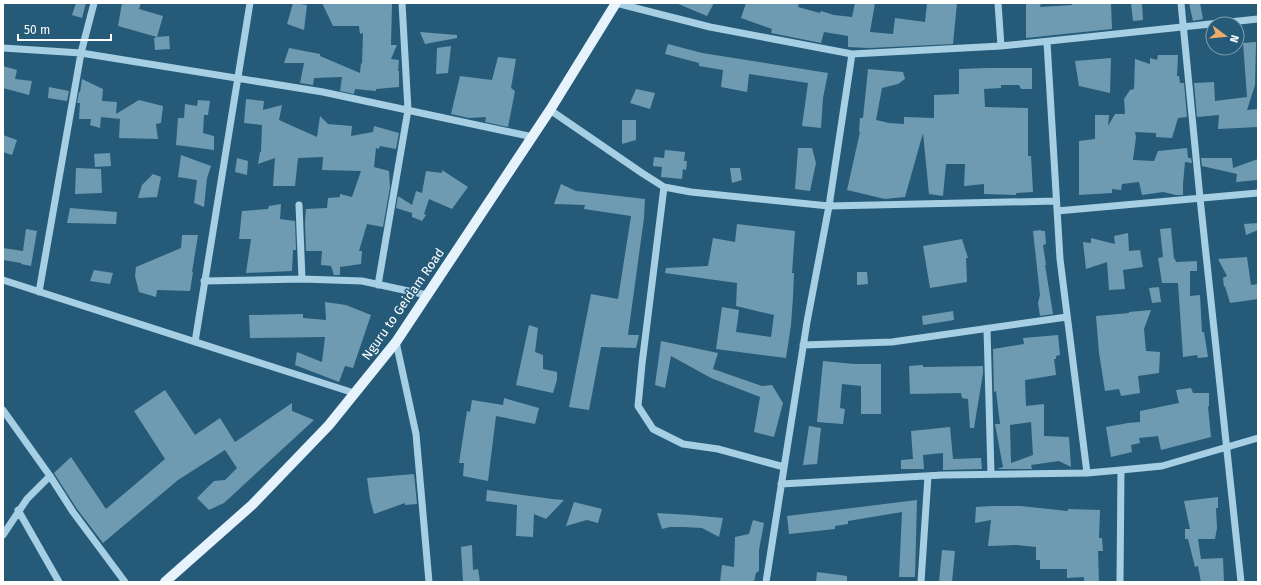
<svg xmlns="http://www.w3.org/2000/svg" width="1261" height="585" font-family="'Fira Sans',sans-serif">
	<style>
		.building { fill: #6e9bb2; fill-rule: evenodd }
		.lines { fill: none; stroke-linecap: round; stroke-linejoin: round }
		.minor { stroke: #a7cfe3; stroke-width: 7 }
		.major { stroke: #e6f3fc; stroke-width: 10 }
		.labels { text-anchor: middle; dominant-baseline: central; stroke-width: 3; stroke-linejoin: round; paint-order: stroke }
		.street-label { font-size: 13px; fill: #fff; stroke: #255b78 }
	</style>
	<rect width="100%" height="100%" fill="#255b78"/>
	<path class="building" d="M76,3H86L82,18L72,15Z
		M122,3H141L139,9L163,16L157,37L169,36L170,49L155,50L154,38L157,37L118,26Z
		M293,3L307,5L304,30L287,24Z
		M322,3H392L391,45H397L391,59L399,60L398,71H399V87L376,89V91L355,89L354,94L340,91L342,77L314,78L313,85L300,83L304,63H284L289,48L320,54V56L360,73L361,63L362,64L363,33L360,34L359,26H333Z
		M676,3H714L707,16Z
		M746,3H799L798,7L820,13L821,11L834,15L852,17L855,3H875L870,32L893,34L895,18L925,22L927,3H957L953,44L869,48L848,47V36L824,32L821,43L771,33L772,29L741,18Z
		M1026,3H1041L1040,7L1072,5V3H1111L1112,29L1026,38Z
		M1131,3H1142L1143,20L1133,21Z
		M1189,3H1200L1203,19L1193,21Z
		M420,32L457,35V38L425,44Z
		M1256,42L1255,85L1247,110L1258,109V127L1218,129L1219,115L1197,117L1194,83L1214,82L1215,101L1247,97L1243,43Z
		M668,44L702,53L828,73L823,98L821,128L802,126L808,83L749,74L747,92L721,87L723,70L699,66V63L665,54Z
		M451,46L448,73L436,74L437,48Z
		M1158,55H1178L1177,76H1179L1180,83H1184L1187,117L1178,118L1172,138L1156,137V133L1135,132L1136,137L1133,160L1154,161L1158,151L1187,148L1188,158H1191L1192,163L1185,162L1183,184V195H1176L1163,192L1142,195L1139,182L1122,184L1121,190L1112,189V193L1079,195V141L1095,139V115H1109L1108,126L1115,114H1125L1124,99L1130,90L1134,89L1135,59L1150,64V58L1157,60Z
		M498,57L516,59L511,88L515,91L508,127L485,122L486,117L469,118L451,114L460,76L492,80Z
		M1111,58L1110,93L1079,86L1075,61Z
		M3,66L17,70L15,79L32,81L29,95L3,88Z
		M989,68H1032V89H1021L1019,85H1001V88L984,89L985,107L1028,108V156H1031L1033,192L1016,193V195L984,194V184L964,186L965,164H946L943,196L929,194L923,133L905,197L885,199L847,190L860,132H859L860,118H863L868,69L903,72L905,79L898,84L882,88L876,120L889,123L904,124V117L934,118V95L959,94V69Z
		M82,79L103,89L102,101L117,102L116,114L139,100L163,106L161,123L156,124L158,139L119,138L120,119L101,117L100,128L90,125L91,119H79L80,103H77L79,92H80Z
		M49,87L69,91L67,101L48,98Z
		M636,89L655,93L650,109L630,103Z
		M246,99L264,101L263,110L282,105L279,120L317,137L320,116L328,124L352,126L351,136L373,132L374,126L399,133L396,149L380,146L379,149L376,148L374,167L389,171L390,187L383,227L367,224L359,251H362L361,264L340,267V275H334L331,266L321,265L322,251H306L305,223L306,209L327,208L328,198L340,197V194L352,197L361,171L322,170L323,157L298,158L295,186H273L275,158L258,164L260,152H261L262,125L244,123Z
		M198,100L210,101L208,115H204L203,133L214,136V150L176,145L178,118H184L185,104L197,106Z
		M622,120H636V140L622,144Z
		M3,135L17,140L12,155L3,152Z
		M798,148H812L816,163L810,191L795,189Z
		M665,150L685,152L684,161H687L686,170L683,169L682,179L661,177L662,167L653,166L654,157L664,158Z
		M110,153L111,166L95,167L94,154Z
		M181,155L211,166L207,178L204,207L194,203L197,180L178,177Z
		M237,158L248,161L247,175L235,172Z
		M1201,158H1232L1233,168L1258,159V180L1236,182L1237,174L1202,166Z
		M76,168L101,169L102,193L75,194Z
		M730,168H740L742,180L732,183Z
		M442,170L468,187L452,209L429,199L424,214L426,215L422,221L412,217V213L396,208L398,196L412,205L416,191L422,193L426,171L442,173Z
		M153,174L161,177L157,197L138,198L142,185Z
		M561,184L576,191L645,199L644,218L628,335H639L636,348L601,347L589,410L569,407L591,294L618,299L631,216L584,209L585,205L554,204Z
		M281,204L280,219L295,221L296,250H293L292,271L246,273L251,239H239L242,211L268,209L269,206Z
		M70,208L117,212L116,224L67,223Z
		M1258,223V230L1246,235L1244,224Z
		M737,224L795,231L792,273H794L793,297L791,325L786,358L716,349L722,307L739,310L736,332L771,337L774,315L736,306L737,283L665,273L666,268L708,266L713,238L735,242Z
		M1171,228L1174,259H1175L1176,262L1197,261V271H1190V296L1200,295L1202,332H1204L1208,357L1198,358L1197,355L1183,357L1178,283H1162L1158,258L1163,257L1160,229Z
		M26,229L37,231L31,266L21,264V263L3,260V248L23,251Z
		M1041,230V231H1045L1046,244L1043,245L1046,265H1045L1053,314L1040,316L1038,303L1040,295L1033,231Z
		M1128,233L1129,251L1140,250L1143,267L1123,270L1125,289L1109,290L1107,262L1086,269L1083,242L1091,243V238L1115,244L1114,236Z
		M182,235H198L192,272H193L190,291L157,290L156,297L139,292L135,276L136,267L181,248Z
		M962,239L968,258H966L967,282L930,288L923,246Z
		M1247,257L1251,285L1258,284V299L1230,303L1225,286L1224,287L1223,278L1227,276L1218,259Z
		M94,270L113,273L110,284L90,281Z
		M857,272H867L868,284L857,285Z
		M1159,287L1161,302L1152,303L1149,288Z
		M325,302L346,305L371,315L353,368L345,366L339,382L295,365L297,352L322,362L325,337L250,338L249,315L303,314V318L326,320Z
		M1151,310L1144,329L1146,351L1160,352L1159,373L1138,376L1140,393L1121,396L1119,389L1105,391L1099,353L1096,316L1129,313V312Z
		M953,311L954,320L923,325L922,316Z
		M529,325L538,328L535,352L543,355V369L557,372V380L553,393L516,385Z
		M1058,335L1060,355L1056,356V359H1054L1056,375L1025,380L1026,406L1044,404V436L1069,437L1071,467L1059,461L1031,465L1032,469H997L1003,467L995,424H1000L996,391L994,392L993,349L1024,344L1023,338ZM1031,422L1033,455L1011,463L1010,425Z
		M661,341L718,353L713,369L762,386L772,385L783,403L774,437L754,432L760,397L711,378L671,356L665,388L655,385Z
		M823,361L854,364H881V414H861V386L842,384L840,408L845,409L843,424L817,422Z
		M923,365V367L983,366V373L974,428H970L968,399L962,398L961,393L910,394L909,366Z
		M1191,388L1193,393H1209V406L1208,407L1211,437L1161,450L1158,436L1139,438L1140,443L1131,445L1132,452L1111,457L1106,427L1128,423L1140,422V411L1179,403L1176,390Z
		M165,390L195,435L220,418L235,442L292,403V411L314,420L224,503L209,510L197,498L214,481L225,480L237,468L225,450L178,480L103,543L77,509L54,473L71,457L106,509L165,459L134,411Z
		M504,398L539,408L535,424L496,416L488,481L463,476L464,463H459L467,411L470,412L472,400L503,405Z
		M809,426L821,428L817,464L803,465Z
		M950,427L953,459L981,458L982,469L943,470V453L923,455L924,469H901V460L913,459L911,431Z
		M414,474L417,504L405,505V503L374,514L370,499L367,478Z
		M487,490L552,499L564,500L546,519L534,514L533,537L516,536L517,505L486,501Z
		M1218,497V508H1216L1217,528L1215,539H1198L1201,559L1223,558L1224,582H1201L1198,566L1195,567L1188,539H1185V529H1190L1184,501Z
		M917,500L915,577H899L902,512L848,521V524L835,526V529L789,534L787,516Z
		M574,502L602,509L598,523L587,520L566,526Z
		M993,506H1020L1068,511V509L1100,510L1099,538H1102L1103,551H1098L1099,582H1084V577L1067,578V569H1040V560H1036V547L1017,545L988,546L991,520L975,523L976,507Z
		M657,513L690,515L723,518L719,537L702,528L684,527H670L662,529Z
		M753,520L764,523L759,550V571L756,573L754,582H720L722,565L734,567L735,537L749,534Z
		M472,545L473,570L478,569L480,582H463L461,547Z
		M942,550L955,551L952,582H939Z
		M817,572L847,576V582H816Z"/>
	<g class="lines">
		<path class="minor" d="M616,3L710,27L852,54L1001,46L1258,19
			M998,3L1001,46
			M1181,3L1200,198L1241,582
			M1047,42L1060,259L1087,473
			M3,48L81,53L323,92L533,137
			M550,110L642,173L664,187L691,192L829,206L1056,201
			M664,187L642,364L638,406L653,429L683,444L718,449L784,467
			M299,205L302,279
			M1057,211L1258,193
			M3,280L354,393
			M204,281L302,279L362,281L427,295
			M378,285L408,110L402,3
			M39,292L81,53L94,3
			M987,329L991,474
			M195,342L250,3
			M396,342L416,434L429,582
			M803,345L892,342L1067,317
			M3,410L50,476L73,512L125,582
			M781,484L943,475L1087,473L1121,470L1162,466L1258,438
			M18,510L59,582
			M3,535L27,499L50,476
			M766,582L807,322L829,206L852,54
			M921,582L928,476
			M1120,582L1121,470"/>
		<path class="major" d="M165,582L252,505L329,425L396,342L550,110L616,3"/>
	</g>
	<g class="labels">
		<g class="street-label">
			<text transform="translate(403 304) rotate(-55)">Nguru to Geidam Road</text>
		</g>
	</g>
	<rect width="1261" height="585" fill="none" stroke="#ffffff" stroke-width="8"/>
	<g transform="translate(1225 36) rotate(106)"><circle r="19" fill="#255b78" stroke="#7c9dae"/>
	<path d="M0-3L7 15L0 10L-7 15Z" fill="#ecab6b"/>
	<text y="-6" font-size="11" font-weight="bold" text-anchor="middle" fill="#ffffff">N</text>
	</g>
	<path d="M18 34v6h93v-6" fill="none" stroke="#ffffff" stroke-width="2"/>
	<text x="24" y="34" font-size="12" fill="#ffffff" stroke="#255b78" stroke-width="3" paint-order="stroke">50 m</text>
</svg>
